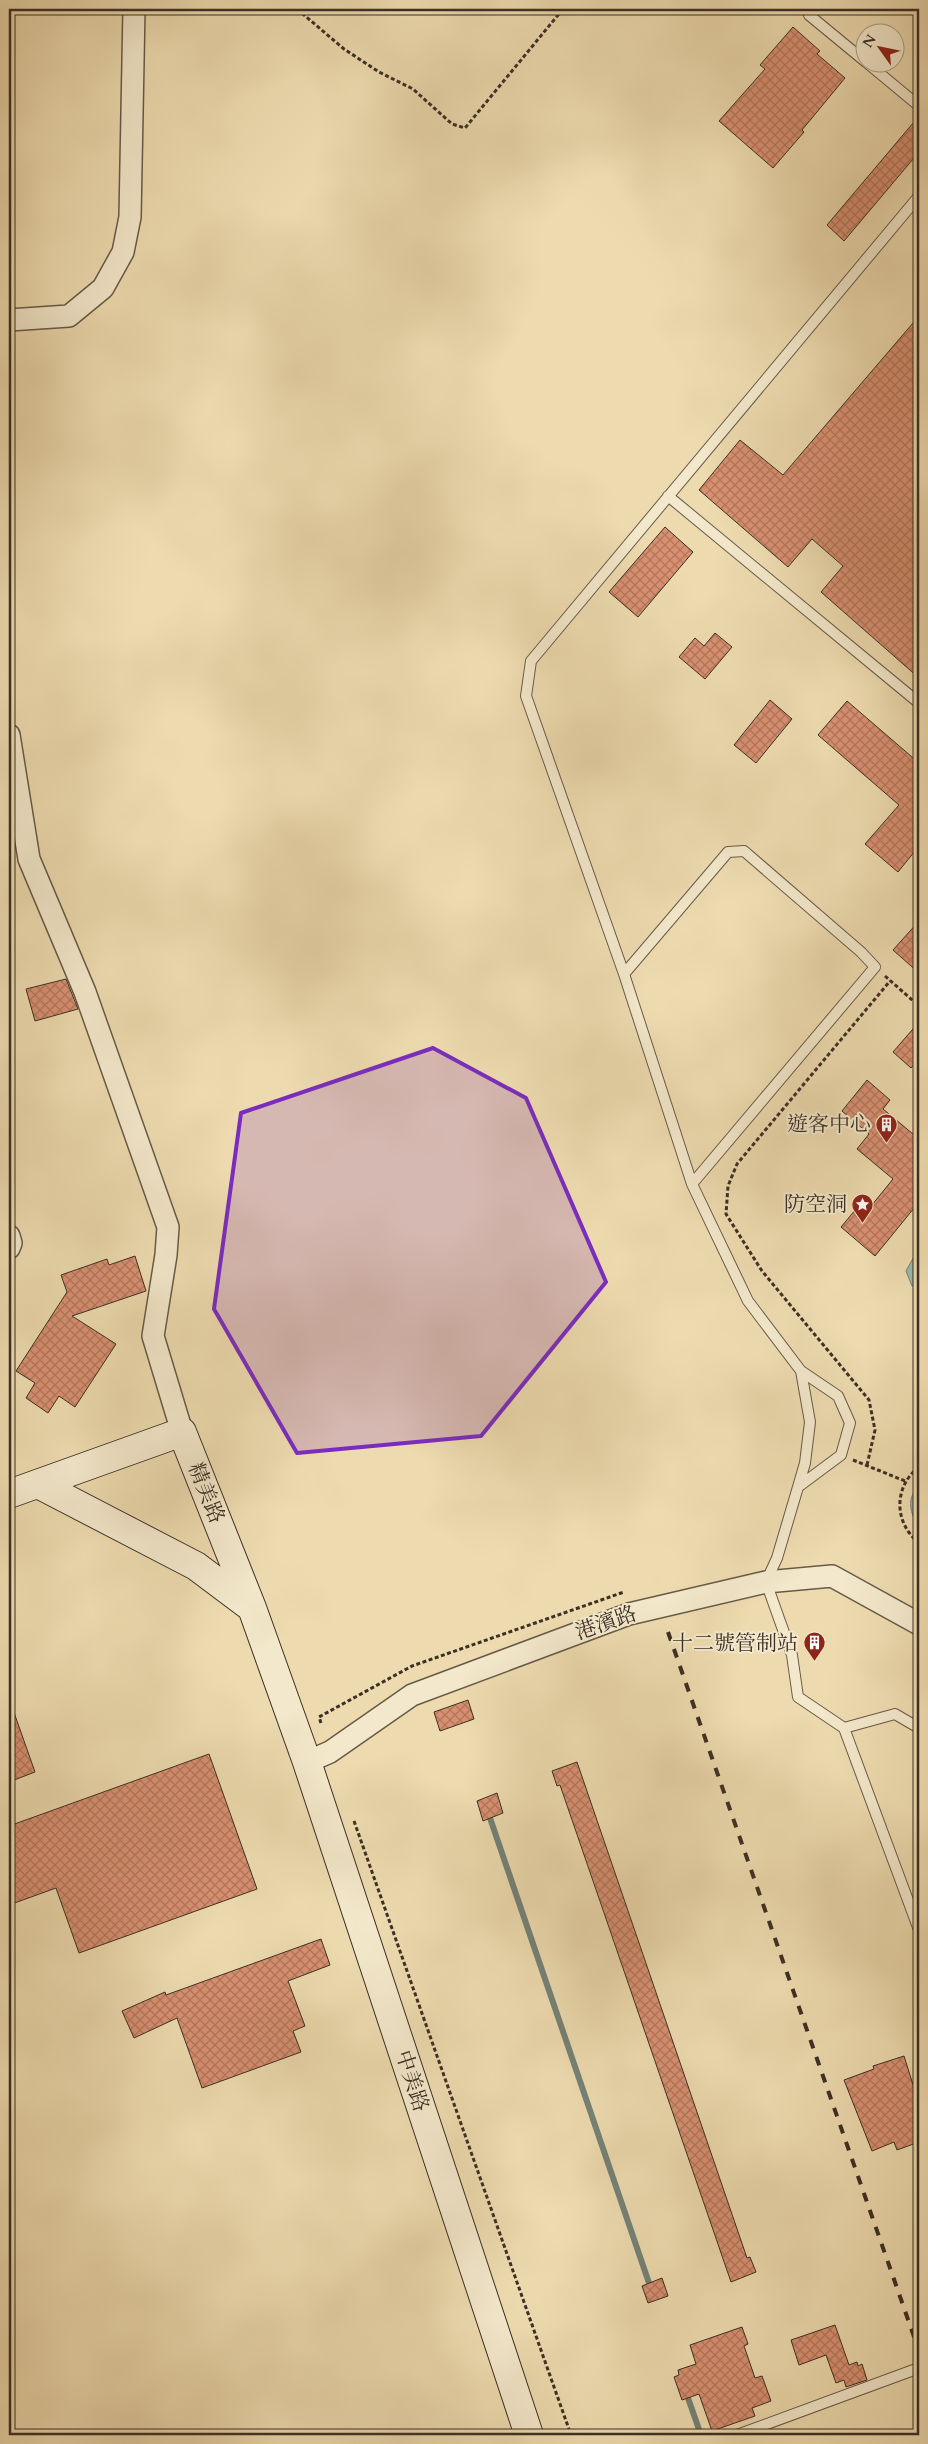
<svg xmlns="http://www.w3.org/2000/svg" width="928" height="2444" font-family="Cardo,'Noto Serif TC',serif">
	<style>
		.water { fill: #9abab0; stroke: #748278 }
		.lines { fill: none; stroke-linecap: round; stroke-linejoin: round }
		.stream { stroke: #748278; stroke-width: 6 }
		.building { fill: url(#building-cross-hatch); stroke: #3c2f25 }
		.service-casing { stroke: #685a48; stroke-width: 12 }
		.minor-casing { stroke: #685a48; stroke-width: 24 }
		.secondary-casing { stroke: #3c2f25; stroke-width: 30 }
		.path { stroke: #3c2f25; stroke-width: 3; stroke-dasharray: 4 2.5; stroke-linecap: butt }
		.service { stroke: #f3e8cb; stroke-width: 10 }
		.minor { stroke: #f3e8cb; stroke-width: 21 }
		.secondary { stroke: #f3e8cb; stroke-width: 28 }
		.rail { stroke: #3c2f25; stroke-width: 4; stroke-dasharray: 9 9; stroke-linecap: butt }
		.marked { fill: #7b2cbf; fill-opacity: 0.2; stroke: #7b2cbf; stroke-width: 4; stroke-linejoin: round }
		.labels { text-anchor: middle; dominant-baseline: central; stroke-width: 4; stroke-linejoin: round; paint-order: stroke }
		.poi-label { font-size: 21px; fill: #3c2f25; stroke: #f3e8cb; text-anchor: end }
		.street-label { font-size: 21px; fill: #3c2f25; stroke: #f3e8cb }
	</style>
	<defs>
		<pattern id="building-cross-hatch" width="8" height="8" patternUnits="userSpaceOnUse" patternTransform="scale(1.25)"><rect width="8" height="8" fill="#d99071"/><path d="M0 0l8 8M0 8l8-8" fill="none" stroke="#b1765d"/></pattern>
	</defs>
	<rect width="100%" height="100%" fill="#eddbaf"/>
	<filter id="stains"><feTurbulence type="fractalNoise" baseFrequency=".004" numOctaves="4"/><feColorMatrix values="0 0 0 0 .2 0 0 0 0 .09 0 0 0 0 .02 0 0 0 .5 -.17"/></filter>
	<radialGradient id="worn" r=".72"><stop offset=".6" stop-color="#630" stop-opacity="0"/><stop offset="1" stop-color="#630" stop-opacity=".3"/></radialGradient>
	<path class="water" d="M919,1238V1288L912,1286L906,1271L916,1253Z
		M919,1486V1527C910,1514 906,1498 919,1486Z"/>
	<g class="lines">
		<path class="stream" d="M490,1818L649,2283
			M688,2398L701,2435"/>
	</g>
	<path class="building" d="M793,27L820,51L817,54L845,78L802,130L804,132L773,168L719,121L765,69L760,65Z
		M919,116V152L844,241L827,225Z
		M919,316V678L821,592L843,566L812,539L788,567L699,490L740,440L783,475Z
		M665,527L693,552L638,617L609,592Z
		M715,633L732,647L705,679L679,657L695,638L704,646Z
		M770,700L792,719L756,763L734,745Z
		M847,701L919,763V846L898,872L865,844L899,805L818,735Z
		M919,921V973L893,950Z
		M66,979L78,1009L35,1021L26,989Z
		M919,1022V1059L911,1068L893,1052Z
		M867,1080L890,1100L883,1109L919,1139V1202L875,1256L841,1227L856,1209L863,1216L893,1179L857,1149L869,1134L842,1111Z
		M135,1256L146,1291L72,1316L116,1344L75,1407L59,1396L48,1413L26,1398L35,1383L16,1371L67,1292L61,1275L107,1259L109,1265Z
		M468,1700L474,1719L440,1731L434,1712Z
		M11,1704L35,1772L9,1782V1705Z
		M209,1754L257,1889L79,1953L56,1888L9,1905V1826Z
		M577,1762L747,2258L750,2257L756,2272L731,2282L560,1785L557,1786L552,1771Z
		M497,1793L503,1813L483,1821L477,1801Z
		M321,1939L330,1965L288,1981L305,2026L293,2031L301,2052L202,2088L177,2018L134,2038L122,2011L165,1992L166,1995Z
		M904,2056L915,2091L919,2089V2142L897,2150L894,2142L872,2151L844,2080L874,2069L873,2066Z
		M662,2278L668,2296L648,2303L642,2286Z
		M835,2325L849,2365L857,2362L858,2366L862,2364L867,2380L846,2387L844,2380L836,2383L826,2355L799,2365L791,2340Z
		M742,2327L748,2344L744,2346L755,2378L762,2376L771,2401L752,2408L755,2416L712,2431L699,2394L682,2400L674,2377L679,2375L678,2370L696,2364L690,2345Z"/>
	<g class="lines">
		<defs>
			<path id="service" d="M815,9L809,15L866,62
				M866,62L919,106
				M668,496L919,703
				M624,974L692,1184
				M798,1487L805,1463L810,1422L801,1371
				M844,1728L798,1697L792,1655L766,1582L777,1558L798,1487L841,1455L850,1423L838,1396L801,1371L748,1301L692,1184L875,967L861,952L744,851L728,852L624,974L526,696L531,661L919,196
				M919,1728L895,1714L844,1728L919,1930
				M737,2435L919,2368"/>
			<path id="minor" d="M9,320L69,316L103,288L123,252L130,217L134,9
				M9,735L29,859L85,992L168,1227L166,1255L153,1336L182,1432
				M9,1236L11,1243L9,1248
				M307,1762L330,1752L412,1695L629,1614L766,1582L832,1576L919,1624"/>
			<path id="secondary" d="M38,1484L196,1566L252,1608
				M9,1494L182,1432L252,1608L307,1762L529,2435"/>
		</defs>
		<use href="#service" class="service-casing"/>
		<use href="#minor" class="minor-casing"/>
		<use href="#secondary" class="secondary-casing"/>
		<path class="path" d="M297,9L344,49L379,72L413,89L452,124L465,128L563,9
			M885,976L919,1006
			M853,1460L905,1481
			M867,1465L875,1430L869,1400L762,1271L726,1214L728,1186L737,1164L890,981
			M919,1467C893,1487 894,1523 919,1543
			M321,1723L319,1717L412,1666L624,1592
			M354,1821L571,2435"/>
		<use href="#service" class="service"/>
		<use href="#minor" class="minor"/>
		<use href="#secondary" class="secondary"/>
		<path class="rail" d="M668,1632L919,2351"/>
	</g>
	<path class="marked" d="M433,1048L526,1098L606,1282L481,1436L297,1453L214,1309L241,1113Z"/>
	<defs>
		<symbol id="building-pin" viewBox="-11 -11 22 30"><path d="M0 17L-7.5 6A9.5 9.5 0 1 1 7.5 6Z" fill="#8f2418" stroke="#f3e8cb"/><path d="M-4-6H4V6H1V3H-1V6H-4ZM-2.5-4.3h1.7v1.8h-1.7ZM.8-4.3h1.7v1.8H.8ZM-2.5-1h1.7V.8h-1.7ZM.8-1h1.7V.8H.8Z" fill="#fff"/></symbol>
		<symbol id="sight-pin" viewBox="-11 -11 22 30"><path d="M0 17L-7.5 6A9.5 9.5 0 1 1 7.5 6Z" fill="#8f2418" stroke="#f3e8cb"/><path d="M0-6L1.8-2.2L6-1.7L2.9 1.2L3.7 5.4L0 3.3L-3.7 5.4L-2.9 1.2L-6-1.7L-1.8-2.2Z" fill="#fff"/></symbol>
	</defs>
	<g fill-rule="evenodd">
		<use href="#building-pin" x="874" y="1112" width="25" height="34"/>
		<use href="#sight-pin" x="850" y="1192" width="25" height="34"/>
		<use href="#building-pin" x="802" y="1630" width="25" height="34"/>
	</g>
	<g class="labels">
		<g class="poi-label">
			<text x="871" y="1124">遊客中心</text>
			<text x="847" y="1204">防空洞</text>
			<text x="798" y="1643">十二號管制站</text>
		</g>
		<g class="street-label">
			<text transform="translate(206 1493) rotate(68)">精美路</text>
			<text transform="translate(606 1623) rotate(-19)">港濱路</text>
			<text transform="translate(412 2081) rotate(72)">中美路</text>
		</g>
	</g>
	<rect width="928" height="2444" fill="none" stroke="#eddbaf" stroke-width="30"/>
	<rect x="10" y="10" width="908" height="2424" fill="none" stroke="#3c2f25" stroke-width="2.5"/>
	<rect x="15" y="15" width="898" height="2414" fill="none" stroke="#3c2f25"/>
	<g transform="translate(880 48) rotate(303)"><circle r="24" fill="#f3e8cb" stroke="#aa9e89"/>
	<path d="M0-4L9 19L0 12L-9 19Z" fill="#8f2418"/>
	<text y="-8" font-size="14" font-weight="bold" text-anchor="middle" fill="#3c2f25">N</text>
	</g>
	<rect width="100%" height="100%" filter="url(#stains)"/>
	<rect width="100%" height="100%" fill="url(#worn)"/>
</svg>
